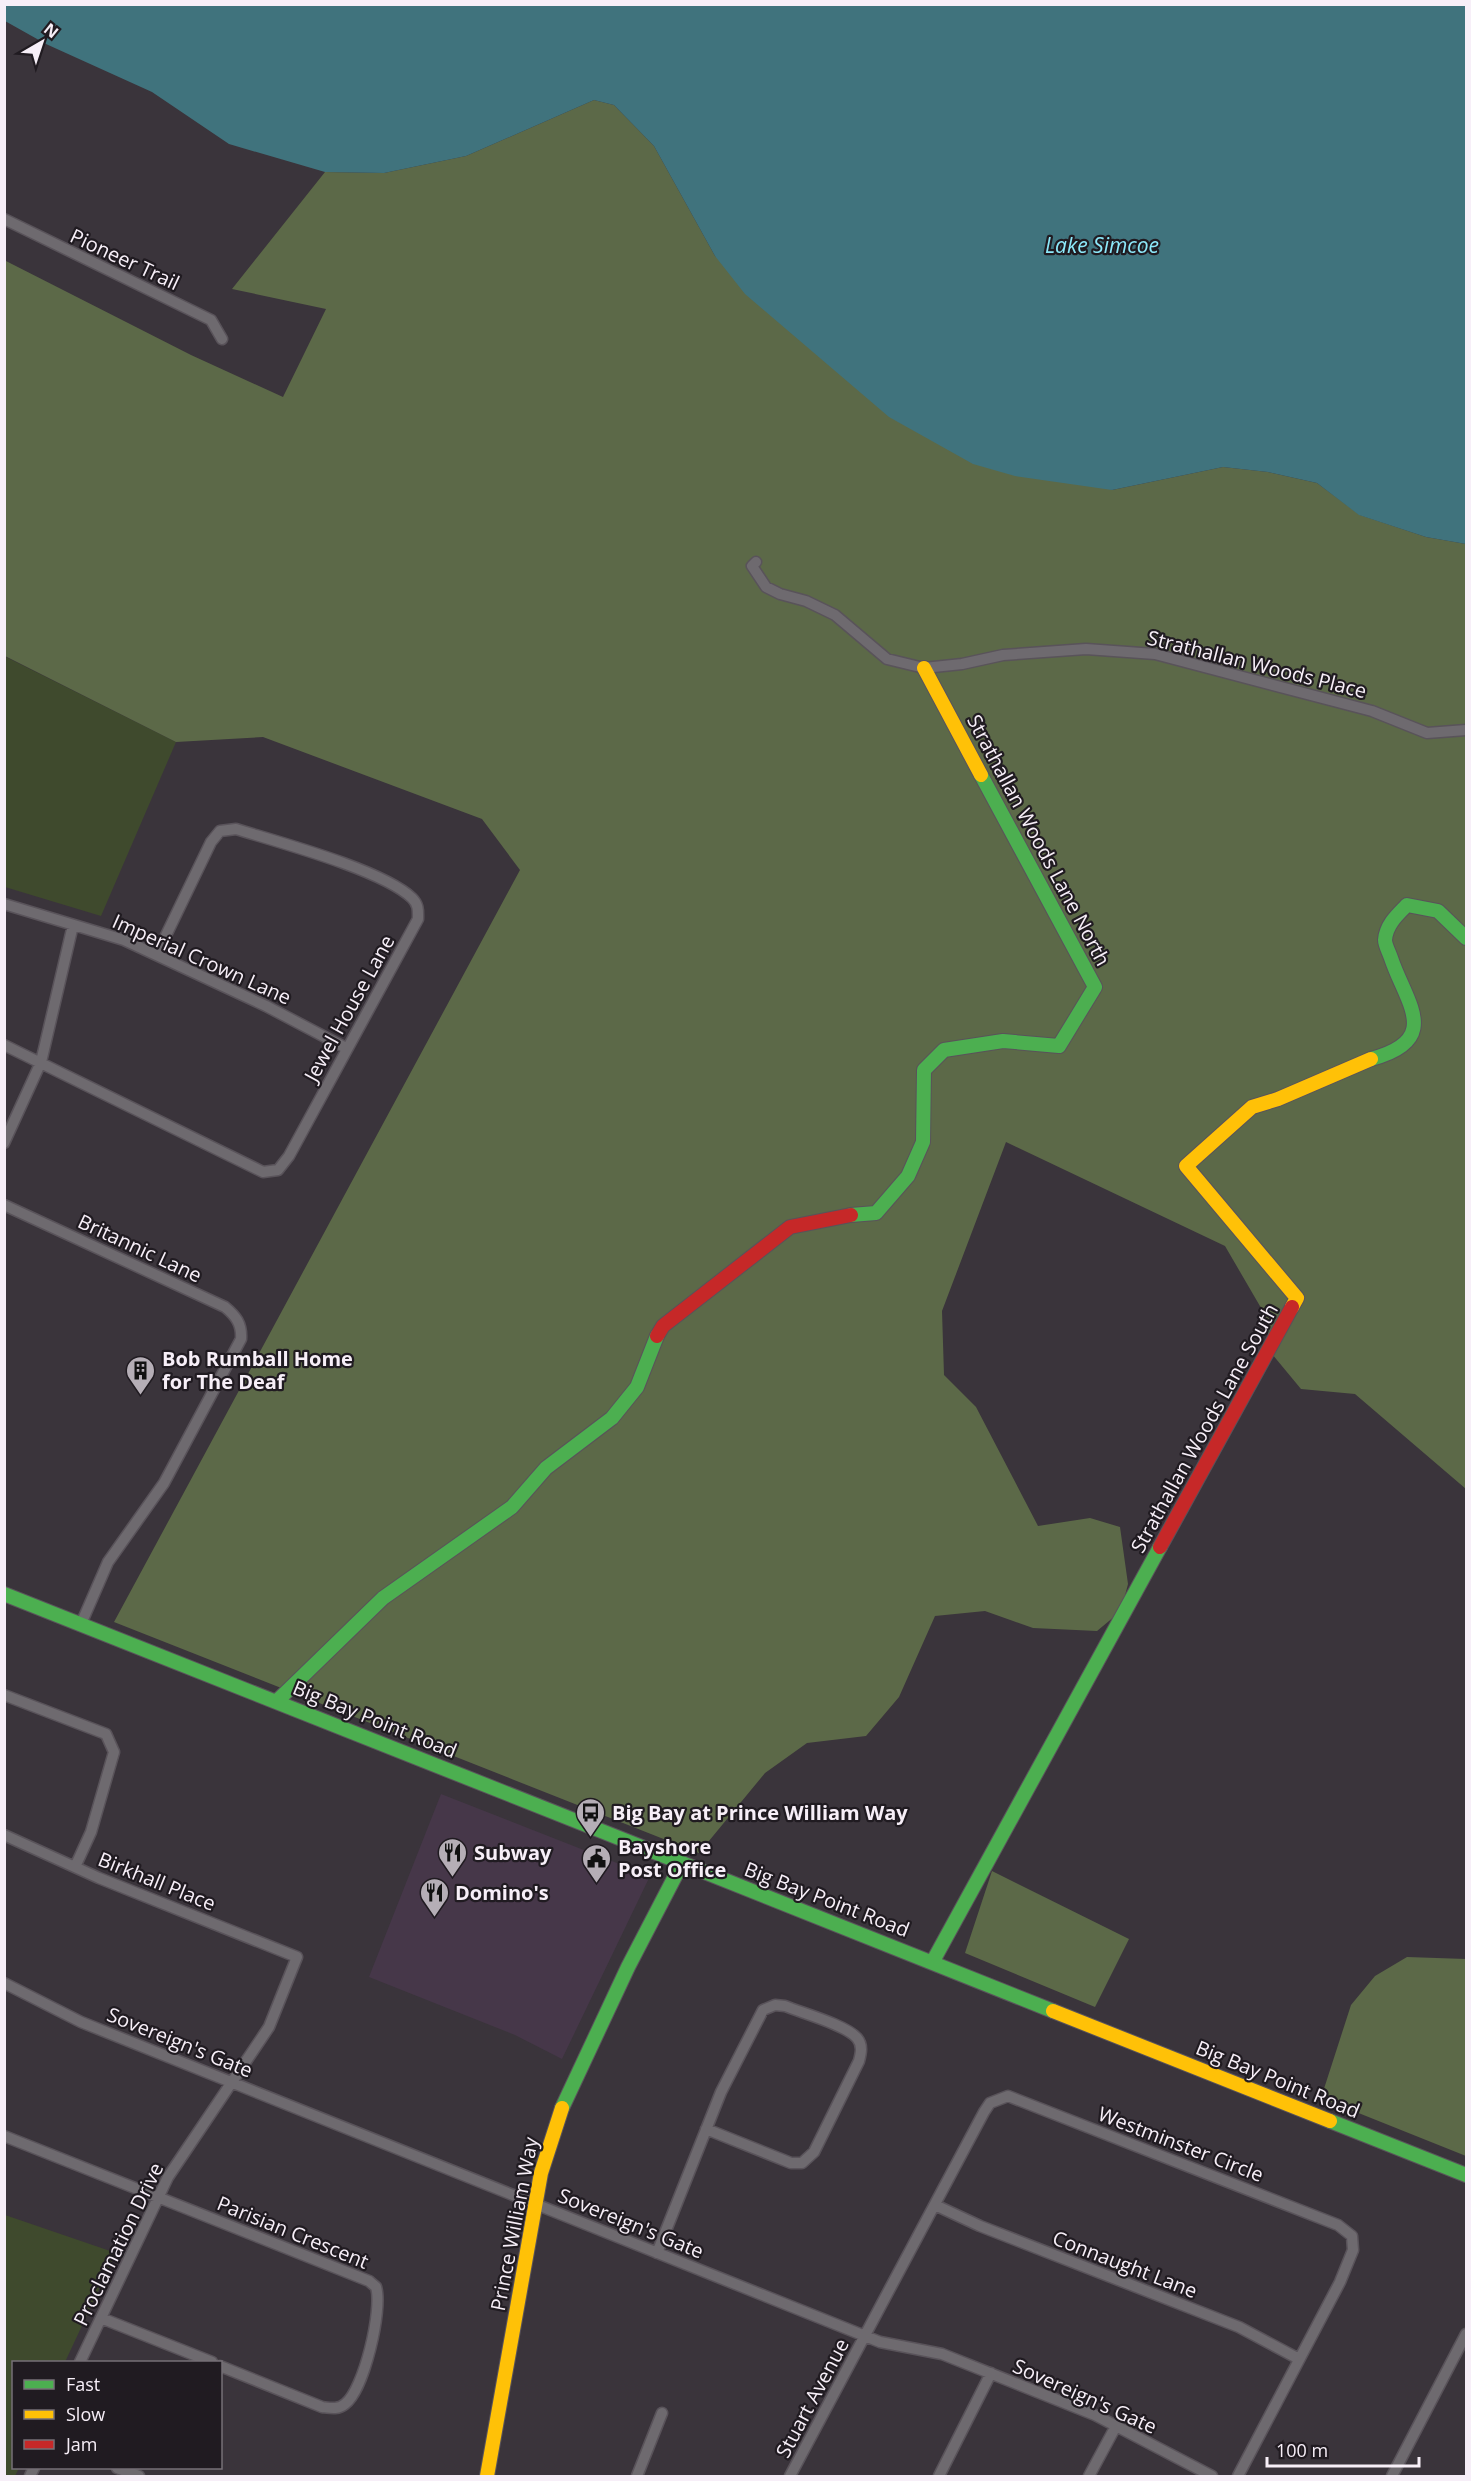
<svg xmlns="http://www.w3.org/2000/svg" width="1471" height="2481" font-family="'Open Sans',sans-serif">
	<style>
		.built { fill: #463749 }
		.green { fill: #3f4a2d }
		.forest { fill: #5c6948 }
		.water { fill: #40737d }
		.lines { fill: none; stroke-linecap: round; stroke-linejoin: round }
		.street-casing { stroke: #59535a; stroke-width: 13 }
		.fast-casing { stroke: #59535a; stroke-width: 16 }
		.slow-casing { stroke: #59535a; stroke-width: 16 }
		.jam-casing { stroke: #59535a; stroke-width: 16 }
		.street { stroke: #6e6a6f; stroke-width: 10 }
		.fast { stroke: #4caf50; stroke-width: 14 }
		.slow { stroke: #ffc107; stroke-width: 14 }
		.jam { stroke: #c62828; stroke-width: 14 }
		.labels { text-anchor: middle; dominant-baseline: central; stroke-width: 4.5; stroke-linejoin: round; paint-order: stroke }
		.street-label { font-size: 20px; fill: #f7eff8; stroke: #201b21 }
		.poi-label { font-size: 20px; font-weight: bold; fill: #f7eff8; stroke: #201b21; text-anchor: start }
		.water-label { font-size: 21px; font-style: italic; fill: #8de9fa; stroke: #201b21 }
	</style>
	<rect width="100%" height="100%" fill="#3a343b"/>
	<path class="built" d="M441,1794L650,1876L562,2059L515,2035L369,1977Z"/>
	<path class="green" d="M4,656L176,742L101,916L5,887Z
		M5,2215L116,2253L65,2362H14V2468H19L15,2476H4Z"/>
	<path class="forest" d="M594,100L614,105L654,146L715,256L1112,490L1223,467L1268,472L1317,483L1360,515L1426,537L1466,544V1489L1355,1394L1301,1389L1272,1354L1264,1313L1225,1246L1006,1142L942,1311L944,1375L976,1407L1038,1526L1090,1518L1120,1527L1128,1584L1121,1611L1097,1631L1033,1628L985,1611L935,1616L899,1697L866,1736L807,1743L765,1773L699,1853L114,1622L520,870L482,819L263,737L176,742L5,656L4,260L191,355L283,397L326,309L232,289L325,172L384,173L466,156Z
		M992,1871L1129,1939L1095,2007L965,1953Z
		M1407,1957L1466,1959V2156L1321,2098L1351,2005L1375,1976Z"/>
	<path class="water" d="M5,4L1466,5V544L1426,537L1359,515L1317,483L1268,472L1223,467L1112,490L1015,476L973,464L889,417L745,294L715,256L654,146L614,105L594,100L466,156L384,173L325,172L229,144L152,92L46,44L5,21Z"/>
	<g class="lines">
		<defs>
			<path id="street" d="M4,219L211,320L222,339
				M756,562L752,566L766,587L780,594L806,601L835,615L887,659L924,668L962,664L1003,655L1086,649L1155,654L1372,711L1427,733L1466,730
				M4,904L124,940L266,1006L346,1048
				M4,1045L263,1172L278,1170L289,1156L418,919C418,911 419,905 412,898C383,870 278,842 236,829L220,831L211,842L157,954
				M4,1143L41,1062L73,925
				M4,1205L225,1307C236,1316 242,1324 241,1339L164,1483L108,1562L81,1624
				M4,1695L106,1734L114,1752L91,1832L75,1867
				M4,1835L99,1878L297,1957L269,2027L168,2177L80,2362
				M4,1983L81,2022L880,2342L942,2354L1095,2415L1212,2476
				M4,2136L369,2281L376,2287C383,2309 364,2390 345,2404C338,2410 330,2408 322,2407L220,2366
				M935,2205L980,2226L1239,2327L1299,2359
				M657,2253L721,2092L763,2010L775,2005L785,2006C802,2013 846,2025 857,2038C863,2045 861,2053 859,2061L814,2152L802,2163H791L706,2129
				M101,2318L212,2362
				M117,2468L139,2476
				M30,2476L34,2468
				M637,2476L662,2413
				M790,2476L984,2112L990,2103L1008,2096L1338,2225L1352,2236L1353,2250L1340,2282L1238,2476
				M939,2476L991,2373
				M1089,2476L1116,2426
				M1392,2476L1466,2334"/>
			<path id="fast" d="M1371,1059C1443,1040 1406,1003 1391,958C1389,952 1385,945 1385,940C1386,925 1397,915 1407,905L1438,911L1466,938
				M851,1215L876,1213L908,1176L923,1142L924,1070L944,1050L1003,1041L1059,1046L1095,987L981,775
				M4,1594L682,1863
				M277,1701L383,1598L512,1507L546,1468L612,1418L637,1387L657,1336
				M933,1961L1160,1547
				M562,2108L628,1967L682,1863L1053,2011
				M1330,2121L1466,2175"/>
			<path id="slow" d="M924,668L981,775
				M1292,1307L1297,1298L1186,1166L1252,1107L1278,1099L1371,1059
				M1053,2011L1330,2121
				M487,2476L541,2173L562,2108"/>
			<path id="jam" d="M657,1336L663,1326L790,1227L851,1215
				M1160,1547L1292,1307"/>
		</defs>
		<use href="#street" class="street-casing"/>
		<use href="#fast" class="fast-casing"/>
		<use href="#slow" class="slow-casing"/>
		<use href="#jam" class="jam-casing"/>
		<use href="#street" class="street"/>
		<use href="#fast" class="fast"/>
		<use href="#slow" class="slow"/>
		<use href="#jam" class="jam"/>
	</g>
	<defs>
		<symbol id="building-pin" viewBox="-11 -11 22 30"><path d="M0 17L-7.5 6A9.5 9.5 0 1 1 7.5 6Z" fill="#b5aeb6" stroke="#201b21"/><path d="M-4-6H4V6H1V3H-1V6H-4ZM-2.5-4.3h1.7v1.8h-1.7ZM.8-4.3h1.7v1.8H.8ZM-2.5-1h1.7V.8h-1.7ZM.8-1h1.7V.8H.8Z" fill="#111"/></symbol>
		<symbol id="bus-pin" viewBox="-11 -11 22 30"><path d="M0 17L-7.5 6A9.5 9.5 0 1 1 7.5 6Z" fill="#b5aeb6" stroke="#201b21"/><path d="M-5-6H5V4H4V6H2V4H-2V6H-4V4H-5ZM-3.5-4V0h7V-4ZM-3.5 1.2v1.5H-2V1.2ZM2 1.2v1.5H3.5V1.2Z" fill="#111"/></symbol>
		<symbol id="restaurant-pin" viewBox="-11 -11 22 30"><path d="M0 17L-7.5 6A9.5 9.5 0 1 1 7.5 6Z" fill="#b5aeb6" stroke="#201b21"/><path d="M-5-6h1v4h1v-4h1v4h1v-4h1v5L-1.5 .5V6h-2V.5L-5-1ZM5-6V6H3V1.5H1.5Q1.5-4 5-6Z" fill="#111"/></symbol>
		<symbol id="civic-pin" viewBox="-11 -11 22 30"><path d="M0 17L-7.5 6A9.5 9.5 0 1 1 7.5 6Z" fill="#b5aeb6" stroke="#201b21"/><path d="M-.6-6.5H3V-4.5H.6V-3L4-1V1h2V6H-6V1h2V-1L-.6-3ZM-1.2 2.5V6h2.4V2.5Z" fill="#111"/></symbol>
	</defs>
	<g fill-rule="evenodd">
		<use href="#building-pin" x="124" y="1354" width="33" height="45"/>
		<use href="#bus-pin" x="574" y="1796" width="33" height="45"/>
		<use href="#restaurant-pin" x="436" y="1836" width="33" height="45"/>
		<use href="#civic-pin" x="580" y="1842" width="33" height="45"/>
		<use href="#restaurant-pin" x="418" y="1876" width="33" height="45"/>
	</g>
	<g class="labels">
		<g class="street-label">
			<text transform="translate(125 259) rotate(25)">Pioneer Trail</text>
			<text transform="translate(1257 664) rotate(14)">Strathallan Woods Place</text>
			<text transform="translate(1039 840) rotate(62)">Strathallan Woods Lane North</text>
			<text transform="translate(202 959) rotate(24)">Imperial Crown Lane</text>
			<text transform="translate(349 1008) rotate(-61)">Jewel House Lane</text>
			<text transform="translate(140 1248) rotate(25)">Britannic Lane</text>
			<text transform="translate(1204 1428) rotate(-61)">Strathallan Woods Lane South</text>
			<text transform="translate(375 1719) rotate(22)">Big Bay Point Road</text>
			<text transform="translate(157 1881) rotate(22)">Birkhall Place</text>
			<text transform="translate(827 1899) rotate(21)">Big Bay Point Road</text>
			<text transform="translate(180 2042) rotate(22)">Sovereign's Gate</text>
			<text transform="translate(1278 2079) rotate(22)">Big Bay Point Road</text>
			<text transform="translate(1181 2144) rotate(21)">Westminster Circle</text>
			<text transform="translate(631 2223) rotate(22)">Sovereign's Gate</text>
			<text transform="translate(514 2224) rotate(-79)">Prince William Way</text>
			<text transform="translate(293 2232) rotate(22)">Parisian Crescent</text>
			<text transform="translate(118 2244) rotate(-64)">Proclamation Drive</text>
			<text transform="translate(1125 2264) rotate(21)">Connaught Lane</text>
			<text transform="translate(1085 2396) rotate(24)">Sovereign's Gate</text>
			<text transform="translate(812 2398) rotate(-62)">Stuart Avenue</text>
		</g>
		<g class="poi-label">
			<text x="162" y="1358">Bob Rumball Home<tspan x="162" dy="23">for The Deaf</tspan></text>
			<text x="612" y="1812">Big Bay at Prince William Way</text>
			<text x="618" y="1846">Bayshore<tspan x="618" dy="23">Post Office</tspan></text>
			<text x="474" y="1852">Subway</text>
			<text x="455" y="1892">Domino's</text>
		</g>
		<g class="water-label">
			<text x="1102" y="245">Lake Simcoe</text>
		</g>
	</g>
	<rect width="1471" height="2481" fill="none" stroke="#f7eff8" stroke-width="12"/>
	<rect x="12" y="2361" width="210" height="108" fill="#201b21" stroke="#767077" stroke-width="1.5"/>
	<rect x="24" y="2380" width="30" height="9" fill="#4caf50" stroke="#767077" stroke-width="1.5"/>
	<text x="66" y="2391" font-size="18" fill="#f7eff8">Fast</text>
	<rect x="24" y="2410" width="30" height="9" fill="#ffc107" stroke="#767077" stroke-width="1.5"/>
	<text x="66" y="2421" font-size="18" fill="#f7eff8">Slow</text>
	<rect x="24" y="2440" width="30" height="9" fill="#c62828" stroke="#767077" stroke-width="1.5"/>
	<text x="66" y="2451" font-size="18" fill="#f7eff8">Jam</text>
	<g transform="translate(42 42) rotate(39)" stroke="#201b21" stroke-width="4.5" paint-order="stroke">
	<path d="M0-4.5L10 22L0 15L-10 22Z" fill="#f7eff8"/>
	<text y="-9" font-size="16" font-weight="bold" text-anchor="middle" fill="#f7eff8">N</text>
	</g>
	<path d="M1267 2457v9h152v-9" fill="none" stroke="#f7eff8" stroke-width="3"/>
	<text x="1276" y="2457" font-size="18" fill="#f7eff8" stroke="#201b21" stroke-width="4.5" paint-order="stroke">100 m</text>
</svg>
